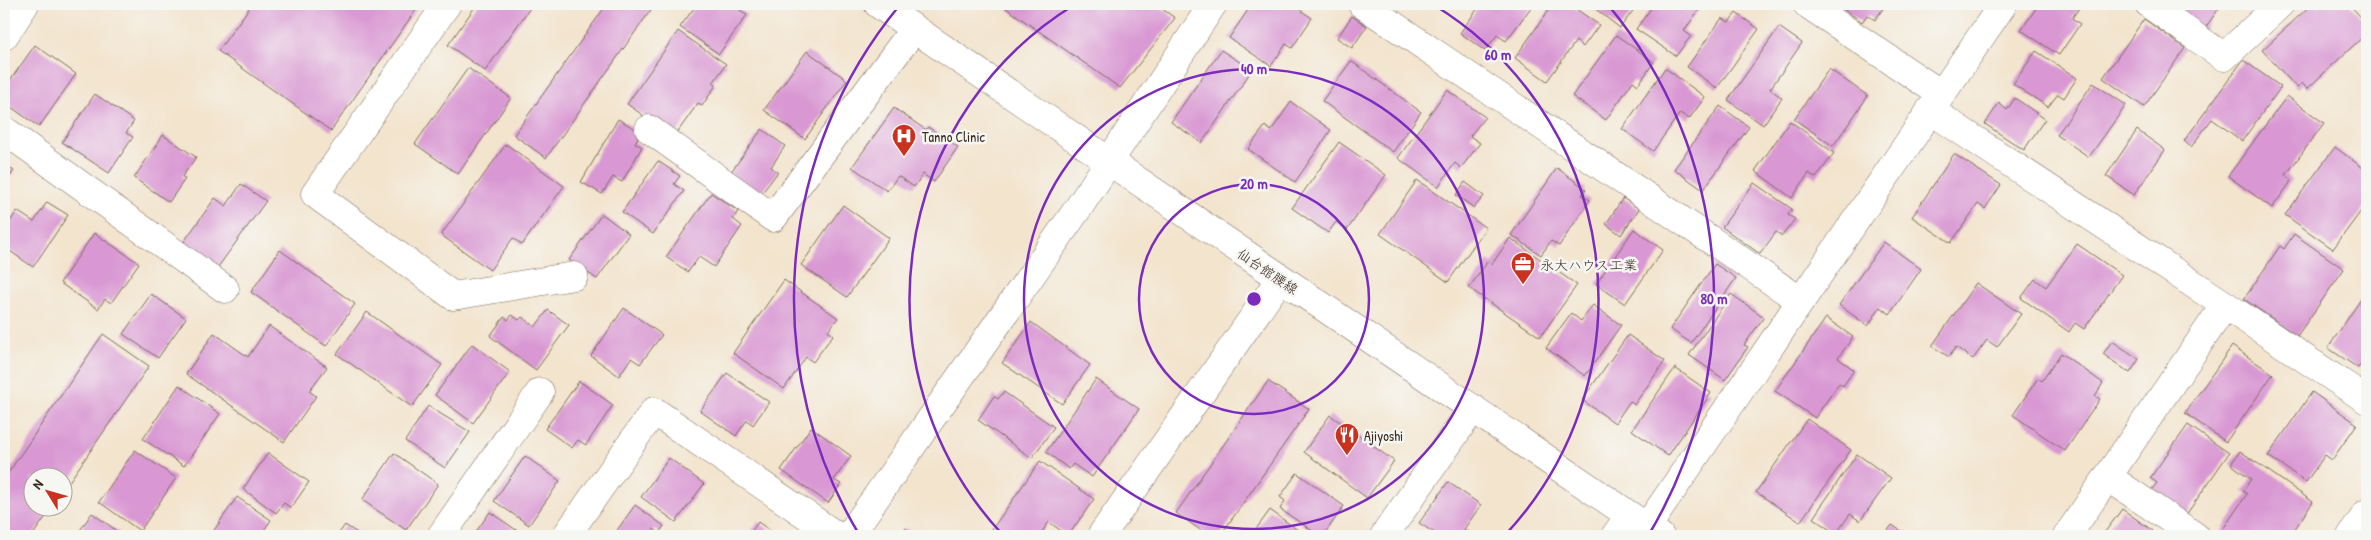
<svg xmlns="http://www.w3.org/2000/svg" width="2371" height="540" font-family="'Patrick Hand','Klee One',sans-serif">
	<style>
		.building { fill: #d998d3 }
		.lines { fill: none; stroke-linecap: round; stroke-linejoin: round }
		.street-casing { stroke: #7b6b5b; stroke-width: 29 }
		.secondary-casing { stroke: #7b6b5b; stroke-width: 29 }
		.street { stroke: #fff; stroke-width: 28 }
		.secondary { stroke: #fff; stroke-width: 28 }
		.ring { fill: none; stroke: #7b2cbf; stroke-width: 2.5 }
		.labels { text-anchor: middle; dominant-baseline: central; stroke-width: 5; stroke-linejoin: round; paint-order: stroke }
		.poi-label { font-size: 14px; fill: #3b2a1e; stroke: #f6f6f2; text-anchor: start }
		.street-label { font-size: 14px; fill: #3b2a1e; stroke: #f6f6f2 }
		.centre { fill: #7b2cbf; stroke: #f6f6f2; stroke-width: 2.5 }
		.ring-label { font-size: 15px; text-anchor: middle; font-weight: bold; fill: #7b2cbf; stroke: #f6f6f2; stroke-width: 5; stroke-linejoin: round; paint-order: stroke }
	</style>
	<rect width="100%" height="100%" fill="#f6f6f2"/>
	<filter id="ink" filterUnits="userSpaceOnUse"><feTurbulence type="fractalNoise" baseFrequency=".02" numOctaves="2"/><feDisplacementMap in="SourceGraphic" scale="10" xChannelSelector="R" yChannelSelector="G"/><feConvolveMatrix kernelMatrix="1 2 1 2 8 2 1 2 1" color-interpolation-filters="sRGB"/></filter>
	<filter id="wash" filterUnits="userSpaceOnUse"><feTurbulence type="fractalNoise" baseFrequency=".0096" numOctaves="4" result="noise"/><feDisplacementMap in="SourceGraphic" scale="20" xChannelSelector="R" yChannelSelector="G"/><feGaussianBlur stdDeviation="1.12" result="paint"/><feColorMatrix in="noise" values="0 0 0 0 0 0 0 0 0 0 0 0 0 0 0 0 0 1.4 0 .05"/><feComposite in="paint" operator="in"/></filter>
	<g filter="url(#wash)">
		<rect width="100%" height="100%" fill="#f3e4cd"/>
		<g id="blocks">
			<path class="building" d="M252,4H420L331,131L218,51Z
				M477,4H524L530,8L485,71L448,45Z
				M607,4H655L546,158L514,135Z
				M697,4H745L740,10L747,15L719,54L680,27Z
				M1000,4H1155L1175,18L1120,88Z
				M1252,4H1291L1312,18L1292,48L1286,44L1271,66L1229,38Z
				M1481,4H1529L1532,6L1506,41L1497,35L1485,51L1460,33Z
				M1553,4H1569L1599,25L1583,47L1576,41L1547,81L1515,58Z
				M1589,4H1638L1620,28Z
				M1654,4H1703L1684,31L1691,36L1676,56L1636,29Z
				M1836,4H1886L1875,20L1867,15L1862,22Z
				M2039,4H2082L2072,18L2080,24L2059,55L2021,30Z
				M2166,4H2222L2203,31Z
				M2312,4H2349L2367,24V33L2307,89L2302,83L2297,88L2262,50Z
				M1736,13L1759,29L1717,88L1687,67L1722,18L1729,22Z
				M1352,16L1367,26L1352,48L1337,38Z
				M2144,19L2185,48L2144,107L2103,78Z
				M1779,27L1802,43L1770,89L1782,98L1763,125L1728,100Z
				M678,31L726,64L713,83L716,85L702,106L698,103L674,137L627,104Z
				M1616,35L1654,62L1638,85L1633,81L1606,120L1572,96Z
				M35,45L76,74L39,127L4,102V89Z
				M1221,50L1252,70L1202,143L1171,122Z
				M807,51L847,80L805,139L764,110Z
				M2036,51L2077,78L2064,98L2058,94L2048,107L2013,84Z
				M2243,60L2281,87L2242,141L2212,119L2191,147L2184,141Z
				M1351,61L1421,112L1393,152L1322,101Z
				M468,68L511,98L458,174L415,144Z
				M1665,68L1705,97L1689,119L1680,113L1653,151L1622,129Z
				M1829,69L1868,96L1833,146L1794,119Z
				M2093,83L2126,105L2089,157L2057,135Z
				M1447,90L1485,117L1470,136L1480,143L1461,168L1455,163L1438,187L1398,158Z
				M95,94L134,121L126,133L133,137L109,173L62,142Z
				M2287,96L2324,123L2286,175L2292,180L2272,208L2228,176Z
				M2015,98L2045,119L2024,150L1985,124L1999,103L2007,110Z
				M1291,102L1331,130L1295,182L1248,149L1265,126L1271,131Z
				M1720,106L1749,127L1703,190L1674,169Z
				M894,108L926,130L928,127L958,147L934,182L923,174L914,187L898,176L887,191L852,167Z
				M618,119L641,132L635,143L642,147L622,182L613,177L602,194L581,182Z
				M1790,121L1834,153L1816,178L1809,173L1792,198L1755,171Z
				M762,129L785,146L771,167L778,172L758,198L728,176Z
				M2137,130L2165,150L2134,195L2106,176Z
				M163,135L196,157L182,177L185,179L169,202L134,178Z
				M1339,142L1386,175L1347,230L1336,222L1328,233L1292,208Z
				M506,144L564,186L522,245L513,238L490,270L441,235Z
				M2335,147L2367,171V203L2333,249L2285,215Z
				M1954,154L2001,185L1985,209L1978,204L1951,243L1912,217Z
				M658,161L680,176L674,184L684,191L653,234L622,212Z
				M4,164L14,171L4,185Z
				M1557,168L1586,189L1582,195L1590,200L1559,246L1551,241L1541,255L1511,235Z
				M1417,180L1486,228L1448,282L1380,234Z
				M1465,182L1484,196L1474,208L1456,195Z
				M1754,183L1792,209L1788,215L1795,219L1782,236L1776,232L1760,254L1722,227Z
				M241,184L266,201L218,267L183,243L215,198L226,206Z
				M711,193L738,211L733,219L742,226L714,267L699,257L688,272L666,257Z
				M1623,198L1639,209L1621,235L1606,224Z
				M47,202L68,215L33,267L4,247V231L17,211L34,222Z
				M843,205L889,238L847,297L801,265Z
				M602,214L629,234L597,279L569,260Z
				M1634,229L1663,250L1625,304L1596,284Z
				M94,233L139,263L111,303L105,299L98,309L60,283Z
				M2294,234L2344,269L2297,336L2244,299L2280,246L2284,249Z
				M1510,238L1577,285L1540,337L1469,288L1488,261L1492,264Z
				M1884,242L1921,269L1890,314L1880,307L1868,326L1839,305Z
				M2077,244L2122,275L2084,329L2075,323L2069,332L2021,298L2035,279L2046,287Z
				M280,250L355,304L326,346L251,292Z
				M1715,264L1736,278L1691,343L1670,329Z
				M784,280L838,318L828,331L833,335L813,362L806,357L784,389L733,353Z
				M1976,283L2021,314L1997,347L1987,340L1973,359L1956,347L1949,357L1932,346Z
				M2367,290V365L2363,362L2358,368L2328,348Z
				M151,294L186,318L158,358L123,334Z
				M1731,294L1764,317L1744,345L1748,347L1725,380L1689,355Z
				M1593,305L1621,325L1585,376L1546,348L1571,313L1581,321Z
				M624,308L662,335L640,364L631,358L619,376L591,356Z
				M548,310L569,325L536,370L490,336L504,317L508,320L512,315L519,320L522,317L535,327Z
				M367,312L442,365L412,407L337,354Z
				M1826,318L1853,337L1838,358L1854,370L1843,386L1839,383L1815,418L1775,391Z
				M1031,322L1090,365L1062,404L1002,363Z
				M269,326L327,367L309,391L316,396L284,442L186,374L214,333L248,357Z
				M103,334L149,366L62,492V478H32V508H52L32,536H4V479Z
				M1628,335L1665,361L1634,405L1630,401L1615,423L1582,400Z
				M2112,341L2139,359L2130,373L2103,354Z
				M472,344L510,372L473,423L435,395Z
				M2232,346L2273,374L2226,442L2185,413Z
				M2061,353L2103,383L2095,396L2100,399L2065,451L2013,415L2038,378L2042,381Z
				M1675,368L1711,393L1668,456L1632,430Z
				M727,373L769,402L753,425L747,420L736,436L700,411Z
				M1096,379L1139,409L1092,477L1073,464L1069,469L1046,452Z
				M579,381L613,405L586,445L578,440L572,448L545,429Z
				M1268,381L1309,409L1220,536H1209L1176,513Z
				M179,385L220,414L184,466L143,439Z
				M1004,392L1054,427L1032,458L978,420L994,396L998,399Z
				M2312,392L2357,424L2332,460L2325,455L2306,482L2268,456Z
				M428,406L470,432L445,468L405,441Z
				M1330,415L1394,461L1367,498L1304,452Z
				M1807,419L1851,450L1800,522L1756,492Z
				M2188,425L2229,453L2186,515L2151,490L2157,483L2150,478Z
				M811,427L851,456L834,480L841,484L828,503L781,470Z
				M135,450L176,478L140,531L99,502Z
				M2240,451L2313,502L2290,536L2219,535L2247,494L2243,491L2251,479L2231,464Z
				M268,453L309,482L291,508L284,503L276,513L243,489Z
				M394,453L438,484L406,530L362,500Z
				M1857,454L1891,478L1860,521L1850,514L1836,534L1813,518Z
				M525,456L560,481L529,525L494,501Z
				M669,458L704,484L676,522L641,497Z
				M1040,461L1094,499L1068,536L1049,522L1039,536H996L990,532Z
				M1297,473L1344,506L1323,536H1320L1280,509L1285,501L1280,497Z
				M1448,482L1481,505L1464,529L1474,536H1439L1419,523Z
				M237,497L271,520L260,536H210Z
				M635,505L664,526L659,533L654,529L649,536H613Z
				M2122,509L2153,531L2150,536H2102Z
				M1270,510L1306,536H1251Z
				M490,512L525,536H473Z
				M92,513L124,536H76Z
				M758,522L778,536H748Z
				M345,525L362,536H337Z
				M1892,525L1909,536H1884Z
				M905,528L917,536H899Z"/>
		</g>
	</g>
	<g filter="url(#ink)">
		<use href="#blocks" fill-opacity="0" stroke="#7b6b5b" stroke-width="1"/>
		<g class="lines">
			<defs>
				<path id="street" d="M447,4L315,194L453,296L574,276
					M1362,4L1801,301
					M1807,4L1941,94
					M2149,4L2224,57L2280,4
					M4,36L25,4
					M1930,110L2225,305L2067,536
					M649,129L773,218L914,29
					M4,130L225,289
					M2225,305L2367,400
					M2108,477L2195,536
					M1647,527L2003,4
					M441,536L540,392
					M566,536L654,411L837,536
					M849,536L1079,207L1213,4
					M1101,536L1280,279
					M1384,536L1473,408
					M1615,536L1629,516
					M2351,536L2367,513"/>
				<path id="secondary" d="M878,4L1660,536"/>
			</defs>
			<use href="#street" class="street-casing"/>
			<use href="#secondary" class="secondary-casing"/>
			<use href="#street" class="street"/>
			<use href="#secondary" class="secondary"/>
		</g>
	</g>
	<g class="ring">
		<circle cx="1254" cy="299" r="115"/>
		<circle cx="1254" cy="299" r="230"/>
		<path d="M1002 534A345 345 0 0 1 1074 5M1434 5A345 345 0 0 1 1506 534"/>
		<path d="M860 536A460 460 0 0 1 899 6M1609 6A460 460 0 0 1 1648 536"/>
	</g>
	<defs>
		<symbol id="hospital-pin" viewBox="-11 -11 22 30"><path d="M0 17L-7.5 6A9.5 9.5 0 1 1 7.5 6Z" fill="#c8321e" stroke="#f6f6f2"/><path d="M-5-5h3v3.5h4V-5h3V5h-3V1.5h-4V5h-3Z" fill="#fff"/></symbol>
		<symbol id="office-pin" viewBox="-11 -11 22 30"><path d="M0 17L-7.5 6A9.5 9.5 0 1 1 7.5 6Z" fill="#c8321e" stroke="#f6f6f2"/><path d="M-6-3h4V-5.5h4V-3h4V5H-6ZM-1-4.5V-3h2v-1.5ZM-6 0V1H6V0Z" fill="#fff"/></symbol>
		<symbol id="restaurant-pin" viewBox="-11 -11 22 30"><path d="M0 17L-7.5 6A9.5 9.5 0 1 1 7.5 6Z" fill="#c8321e" stroke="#f6f6f2"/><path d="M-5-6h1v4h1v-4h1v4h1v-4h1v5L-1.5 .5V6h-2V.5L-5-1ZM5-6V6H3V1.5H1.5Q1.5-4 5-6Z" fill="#fff"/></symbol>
	</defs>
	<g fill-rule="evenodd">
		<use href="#hospital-pin" x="890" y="122" width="28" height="38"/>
		<use href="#office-pin" x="1509" y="250" width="28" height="38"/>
		<use href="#restaurant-pin" x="1333" y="421" width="28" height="38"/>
	</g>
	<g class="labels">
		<g class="poi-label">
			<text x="922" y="136">Tanno Clinic</text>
			<text x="1540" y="264">永大ハウス工業</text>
			<text x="1364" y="435">Ajiyoshi</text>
		</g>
		<g class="street-label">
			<text transform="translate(1268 271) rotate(34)">仙台館腰線</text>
		</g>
	</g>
	<circle cx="1254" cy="299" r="8" class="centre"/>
	<g class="ring-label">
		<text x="1498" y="60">60 m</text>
		<text x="1254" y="74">40 m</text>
		<text x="1254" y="189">20 m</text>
		<text x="1714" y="304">80 m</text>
	</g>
	<rect width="2371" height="540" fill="none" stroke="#f6f6f2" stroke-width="20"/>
	<g transform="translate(48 492) rotate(307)"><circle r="24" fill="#f6f6f2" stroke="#aba49d"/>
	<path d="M0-4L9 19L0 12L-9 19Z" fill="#c8321e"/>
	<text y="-8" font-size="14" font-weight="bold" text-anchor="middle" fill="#3b2a1e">N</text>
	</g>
</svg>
